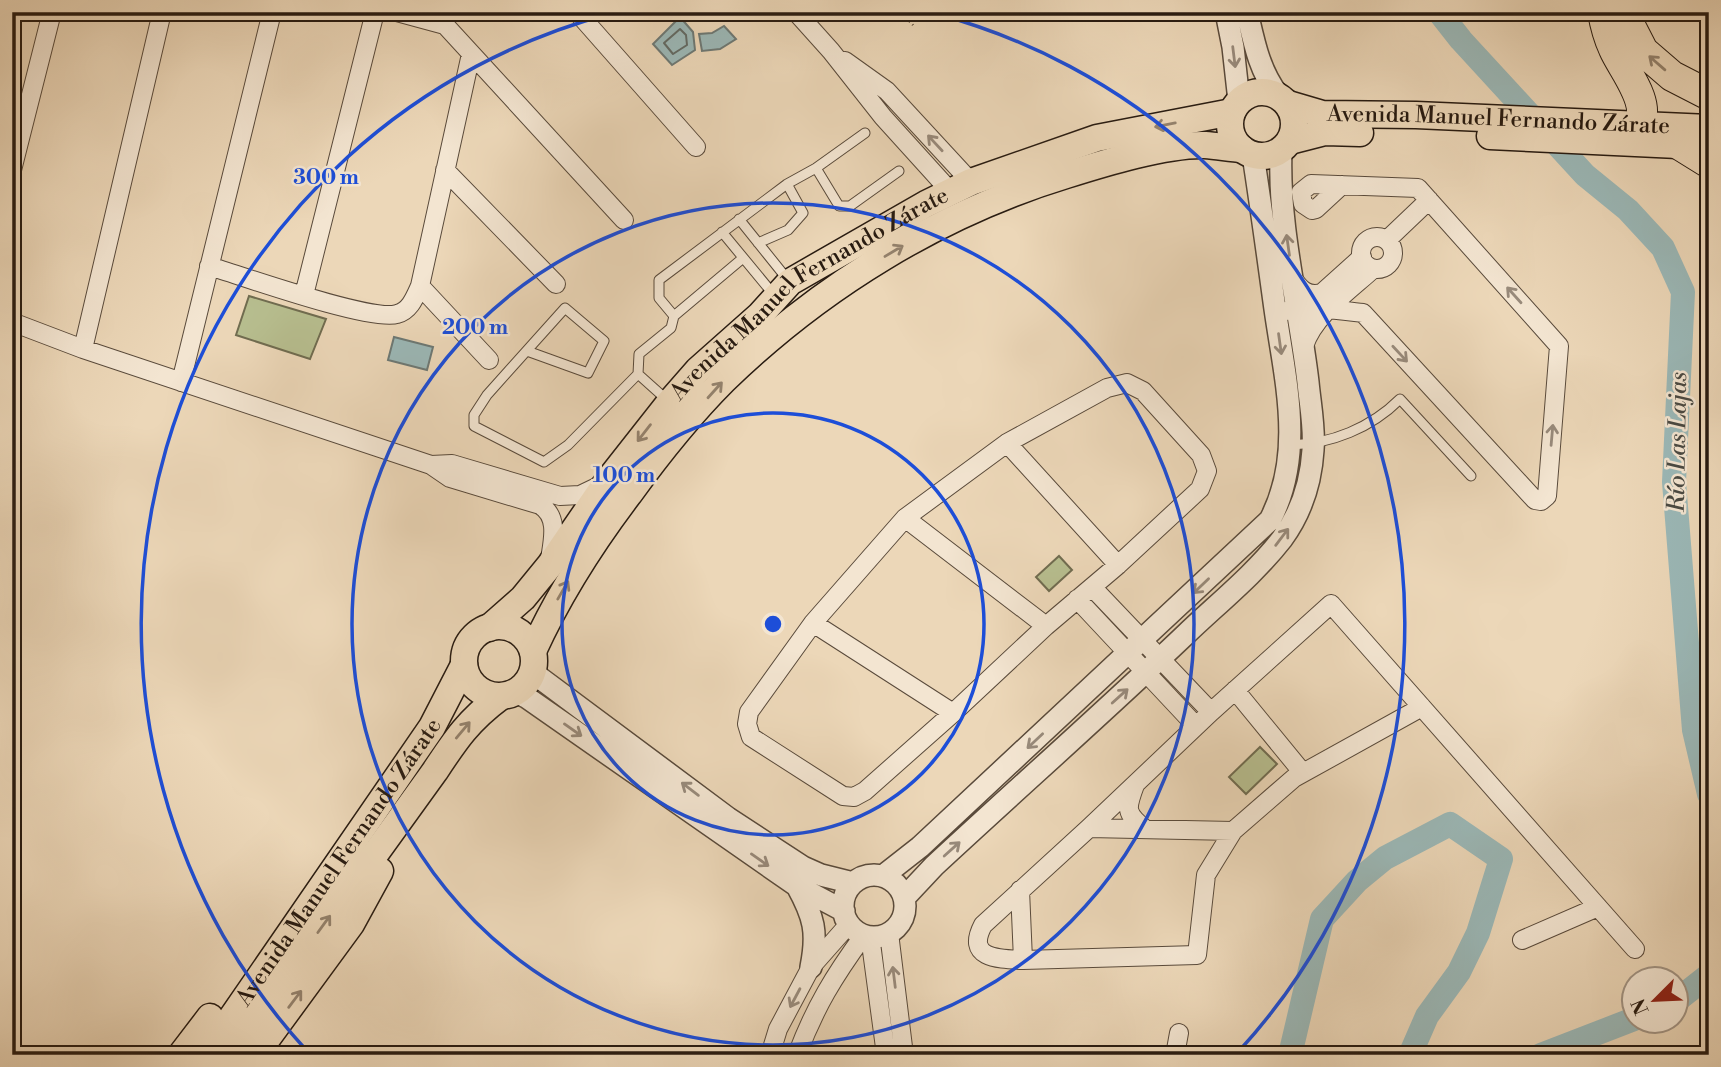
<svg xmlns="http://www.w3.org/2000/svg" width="1721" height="1067" font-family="'Libre Bodoni',serif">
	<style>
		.green { fill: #b7be8f; stroke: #706c50; stroke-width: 2 }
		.water { fill: #9bb8b7; stroke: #6d7975; stroke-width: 2 }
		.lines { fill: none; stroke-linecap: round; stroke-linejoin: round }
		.shore { stroke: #626a64; stroke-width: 2 }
		.river { stroke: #9bb8b7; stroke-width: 24 }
		.service-casing { stroke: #594a3b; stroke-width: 11 }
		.minor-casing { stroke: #594a3b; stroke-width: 20 }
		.tertiary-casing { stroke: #594a3b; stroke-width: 24 }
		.primary-casing { stroke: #281b11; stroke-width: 29 }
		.motorway-casing { stroke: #281b11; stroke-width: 32 }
		.path { stroke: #281b11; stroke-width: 2.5; stroke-dasharray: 5 3.5; stroke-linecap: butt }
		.service { stroke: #f3e5d1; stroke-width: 9 }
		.minor { stroke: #f3e5d1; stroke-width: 18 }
		.tertiary { stroke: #f3e5d1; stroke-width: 21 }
		.primary { stroke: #ecd7b8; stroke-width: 26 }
		.motorway { stroke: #ecd7b8; stroke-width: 30 }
		.oneway { stroke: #988a7b }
		.oneway2 { stroke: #94826d }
		.ring { fill: none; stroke: #1d4ed8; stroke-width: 3.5 }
		.labels { text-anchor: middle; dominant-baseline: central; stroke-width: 5; stroke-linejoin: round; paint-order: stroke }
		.street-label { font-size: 23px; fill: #281b11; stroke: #f3e5d1 }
		.water-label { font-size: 24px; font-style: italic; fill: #4a4a43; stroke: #f3e5d1 }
		.centre { fill: #1d4ed8; stroke: #f3e5d1; stroke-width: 3.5 }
		.ring-label { font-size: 21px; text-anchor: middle; font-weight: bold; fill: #1d4ed8; stroke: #f3e5d1; stroke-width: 5; stroke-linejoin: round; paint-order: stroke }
	</style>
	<rect width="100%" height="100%" fill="#ecd7b8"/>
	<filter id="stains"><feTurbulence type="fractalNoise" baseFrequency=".00286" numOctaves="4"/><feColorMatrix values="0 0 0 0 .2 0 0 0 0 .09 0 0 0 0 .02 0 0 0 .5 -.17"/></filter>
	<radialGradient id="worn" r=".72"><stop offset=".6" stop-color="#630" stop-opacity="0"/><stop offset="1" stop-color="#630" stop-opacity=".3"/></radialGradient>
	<path class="green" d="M249,296L326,319L310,359L236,335Z
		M1059,556L1072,570L1049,591L1036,577Z
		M1260,747L1277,764L1246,794L1229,777Z"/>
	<path class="water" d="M680,17L693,32L695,50L672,65L653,44Z
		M724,26L736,39L720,49L702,51L699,34L712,33Z
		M394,337L433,347L427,370L388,360Z"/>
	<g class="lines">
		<path class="shore" d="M680,29L686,35L687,45L673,54L664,43Z"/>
		<path class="river" d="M1439,12L1461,40L1585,175L1628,210L1663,248L1683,292L1674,482L1694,730L1709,794
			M1676,1001L1709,975
			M1290,1055L1322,919L1357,881L1385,858L1450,824L1501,859L1478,933L1459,972L1427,1016L1410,1055
			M1541,1055L1634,1019"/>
		<defs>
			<path id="service" d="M816,168L839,206H850L899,171
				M739,219L788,280
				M722,232L774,295
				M758,243L788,230L803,213L787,184
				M674,316L743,258
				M527,351L588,373L604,341L565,308L487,395L474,415V426L544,462L568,445L638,374
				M667,400L638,374L639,354L671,328L674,316L659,298V280L787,184L816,168L865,133
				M1291,445C1331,444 1371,428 1400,399L1471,476"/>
			<path id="minor" d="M397,12L445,25L624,220
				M577,12L696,147
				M796,12L831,51L883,117L950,191
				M845,61L887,91L971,182
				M12,170L52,12
				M445,170L556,284
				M1361 253a16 16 0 1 1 32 0a16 16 0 1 1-32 0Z
				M1387,240L1429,200
				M209,266C242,276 371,322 397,314C410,311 415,297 420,286L471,54
				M1292,277C1300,289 1307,297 1322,293L1362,257
				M420,286L489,360
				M304,295L375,12
				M1286,311C1311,306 1337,310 1363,313L1535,500L1541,501L1547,496L1559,346L1418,188L1311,184L1301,192L1303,204L1312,210L1316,209L1342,185
				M12,322L83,349L431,465L450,478L540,505C559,516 553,540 550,559
				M1304,346C1314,315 1349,291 1373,269
				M83,349L162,12
				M181,382L272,12
				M1127,383L1143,391L1201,455L1207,471L1200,489L1118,565L1046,626L953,713L865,791L854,797L843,796L751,737L747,724L749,712L813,623L905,518L1007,443L1107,388Z
				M1007,443L1118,565
				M431,465L452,464L560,496L580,495L605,483
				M905,518L1046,626
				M1092,587L1211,712
				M1077,599L1196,726
				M813,623L953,713
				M1235,690L1303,773
				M1422,707L1294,778L1233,831L1206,875L1197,955L1023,960C999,959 965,959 983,925L1089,828L1211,712L1331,604L1635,949
				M1135,785C1126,809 1125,813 1145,829
				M1089,828L1233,831
				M1020,890L1023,960
				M889,933L904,1055
				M870,936L886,1055
				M1522,940L1598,907
				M770,1055L778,1029L811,967L849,924
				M797,1055C815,1007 834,976 864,935
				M1175,1055L1179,1033"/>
			<path id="tertiary" d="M1226,12L1233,47L1239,101
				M1247,12C1254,42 1259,70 1278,95
				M532,672L728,818L803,867L821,875L853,883
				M516,692L526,697L797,886L844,911
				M843 906a31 31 0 1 1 62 0a31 31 0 1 1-62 0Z
				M883,876L920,847L1270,520C1305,453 1285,380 1275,309C1268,258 1261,206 1253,155
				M797,886C814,917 818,932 811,967
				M904,898L934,866C1017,789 1102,714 1184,636C1216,605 1254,575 1282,539C1301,513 1311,483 1313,450C1315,428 1310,404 1308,382C1299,305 1278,228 1281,151"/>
			<g id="primary">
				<circle cx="1262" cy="124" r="32"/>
				<path id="s1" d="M1288,104L1322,114L1416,115L1709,128"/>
				<path d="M1490,136L1699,146"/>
				<path d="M1290,141L1325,132L1360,133"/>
				<circle cx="499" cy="661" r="35"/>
				<path id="s2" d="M489,628L523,598L550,565L607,482L670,402L698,370L760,315L790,282L926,204L971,182L1097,138L1232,112"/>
				<path d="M533,651C559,594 591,544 629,494C658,454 689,415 724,380C820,287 938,214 1066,175C1104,163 1166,144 1205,145C1217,146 1230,148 1242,149"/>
				<path d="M181,1055L210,1017"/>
				<path id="s3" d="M206,1055L432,727L464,665"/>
				<path d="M230,1055L435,771C456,739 469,720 500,697"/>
				<path d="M255,1055L351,924L380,871"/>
			</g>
			<path id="motorway" d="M1603,12C1605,24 1609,38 1614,49C1622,68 1653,104 1638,124
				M1623,12L1643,51L1672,76L1709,95
				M1680,145L1709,163"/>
		</defs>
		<use href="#service" class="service-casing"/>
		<use href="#minor" class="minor-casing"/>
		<use href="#tertiary" class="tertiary-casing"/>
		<use href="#primary" class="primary-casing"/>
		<use href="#motorway" class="motorway-casing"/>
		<path class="path" d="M901,12L913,25"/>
		<use href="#service" class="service"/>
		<use href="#minor" class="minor"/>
		<use href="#tertiary" class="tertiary"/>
		<use href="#primary" class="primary"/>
		<use href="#motorway" class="motorway"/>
	</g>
	<defs><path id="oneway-shaft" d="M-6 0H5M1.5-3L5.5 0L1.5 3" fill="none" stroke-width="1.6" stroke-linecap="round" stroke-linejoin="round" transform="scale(1.75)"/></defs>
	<g class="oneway">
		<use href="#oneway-shaft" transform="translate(1234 57) rotate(83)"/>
		<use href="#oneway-shaft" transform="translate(935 143) rotate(-133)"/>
		<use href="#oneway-shaft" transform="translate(1288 245) rotate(-98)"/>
		<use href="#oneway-shaft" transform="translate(1514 295) rotate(-132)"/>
		<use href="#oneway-shaft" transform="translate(1280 344) rotate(82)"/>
		<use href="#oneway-shaft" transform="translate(1400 354) rotate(47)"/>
		<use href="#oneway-shaft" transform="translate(1552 435) rotate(-85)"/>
		<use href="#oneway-shaft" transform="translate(1282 537) rotate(-53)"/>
		<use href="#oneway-shaft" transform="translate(1201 586) rotate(136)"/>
		<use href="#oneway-shaft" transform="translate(1120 696) rotate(-42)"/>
		<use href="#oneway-shaft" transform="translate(573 730) rotate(35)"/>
		<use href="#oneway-shaft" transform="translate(1035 741) rotate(137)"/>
		<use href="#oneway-shaft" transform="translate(690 789) rotate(-143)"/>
		<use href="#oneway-shaft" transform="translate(952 849) rotate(-42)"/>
		<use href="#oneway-shaft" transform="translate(760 860) rotate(35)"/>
		<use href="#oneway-shaft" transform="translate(894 977) rotate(-97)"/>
		<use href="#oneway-shaft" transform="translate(795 998) rotate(118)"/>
	</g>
	<g class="oneway2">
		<use href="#oneway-shaft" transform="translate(1657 63) rotate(-139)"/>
		<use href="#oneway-shaft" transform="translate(1165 125) rotate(169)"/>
		<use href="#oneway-shaft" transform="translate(894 251) rotate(-31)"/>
		<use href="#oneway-shaft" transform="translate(715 390) rotate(-48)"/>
		<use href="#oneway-shaft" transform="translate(644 433) rotate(128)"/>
		<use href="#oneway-shaft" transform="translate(563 590) rotate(-60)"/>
		<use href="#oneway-shaft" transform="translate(463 730) rotate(-50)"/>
		<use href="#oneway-shaft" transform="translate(324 924) rotate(-54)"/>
		<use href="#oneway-shaft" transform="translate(295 999) rotate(-53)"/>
	</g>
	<g class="ring">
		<circle cx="773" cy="624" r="211"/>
		<circle cx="773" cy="624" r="421"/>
		<path d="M307 1051A632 632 0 0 1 609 14M937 14A632 632 0 0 1 1239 1051"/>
	</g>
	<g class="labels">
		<g class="street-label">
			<text stroke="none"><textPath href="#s1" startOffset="212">Avenida Manuel Fernando Zárate</textPath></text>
			<text stroke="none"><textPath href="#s2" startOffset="469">Avenida Manuel Fernando Zárate</textPath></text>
			<text stroke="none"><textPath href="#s3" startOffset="234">Avenida Manuel Fernando Zárate</textPath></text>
		</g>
		<g class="water-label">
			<text transform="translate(1678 442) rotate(-89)">Río Las Lajas</text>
		</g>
	</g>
	<circle cx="773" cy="624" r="10" class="centre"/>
	<g class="ring-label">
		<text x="326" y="184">300 m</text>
		<text x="475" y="334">200 m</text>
		<text x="624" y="482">100 m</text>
	</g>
	<rect width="1721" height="1067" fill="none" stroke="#ecd7b8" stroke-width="42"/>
	<rect x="14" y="14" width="1693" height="1039" fill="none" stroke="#281b11" stroke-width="3.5"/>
	<rect x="21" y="21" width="1679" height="1025" fill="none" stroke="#281b11" stroke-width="2"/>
	<g transform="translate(1655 1000) rotate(246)"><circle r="33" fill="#f3e5d1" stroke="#a29484" stroke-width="2"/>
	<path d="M0-5L12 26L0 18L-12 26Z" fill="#8f2418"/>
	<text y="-10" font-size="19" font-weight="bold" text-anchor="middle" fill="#281b11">N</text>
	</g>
	<rect width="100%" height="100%" filter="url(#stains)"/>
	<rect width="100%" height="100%" fill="url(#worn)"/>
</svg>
